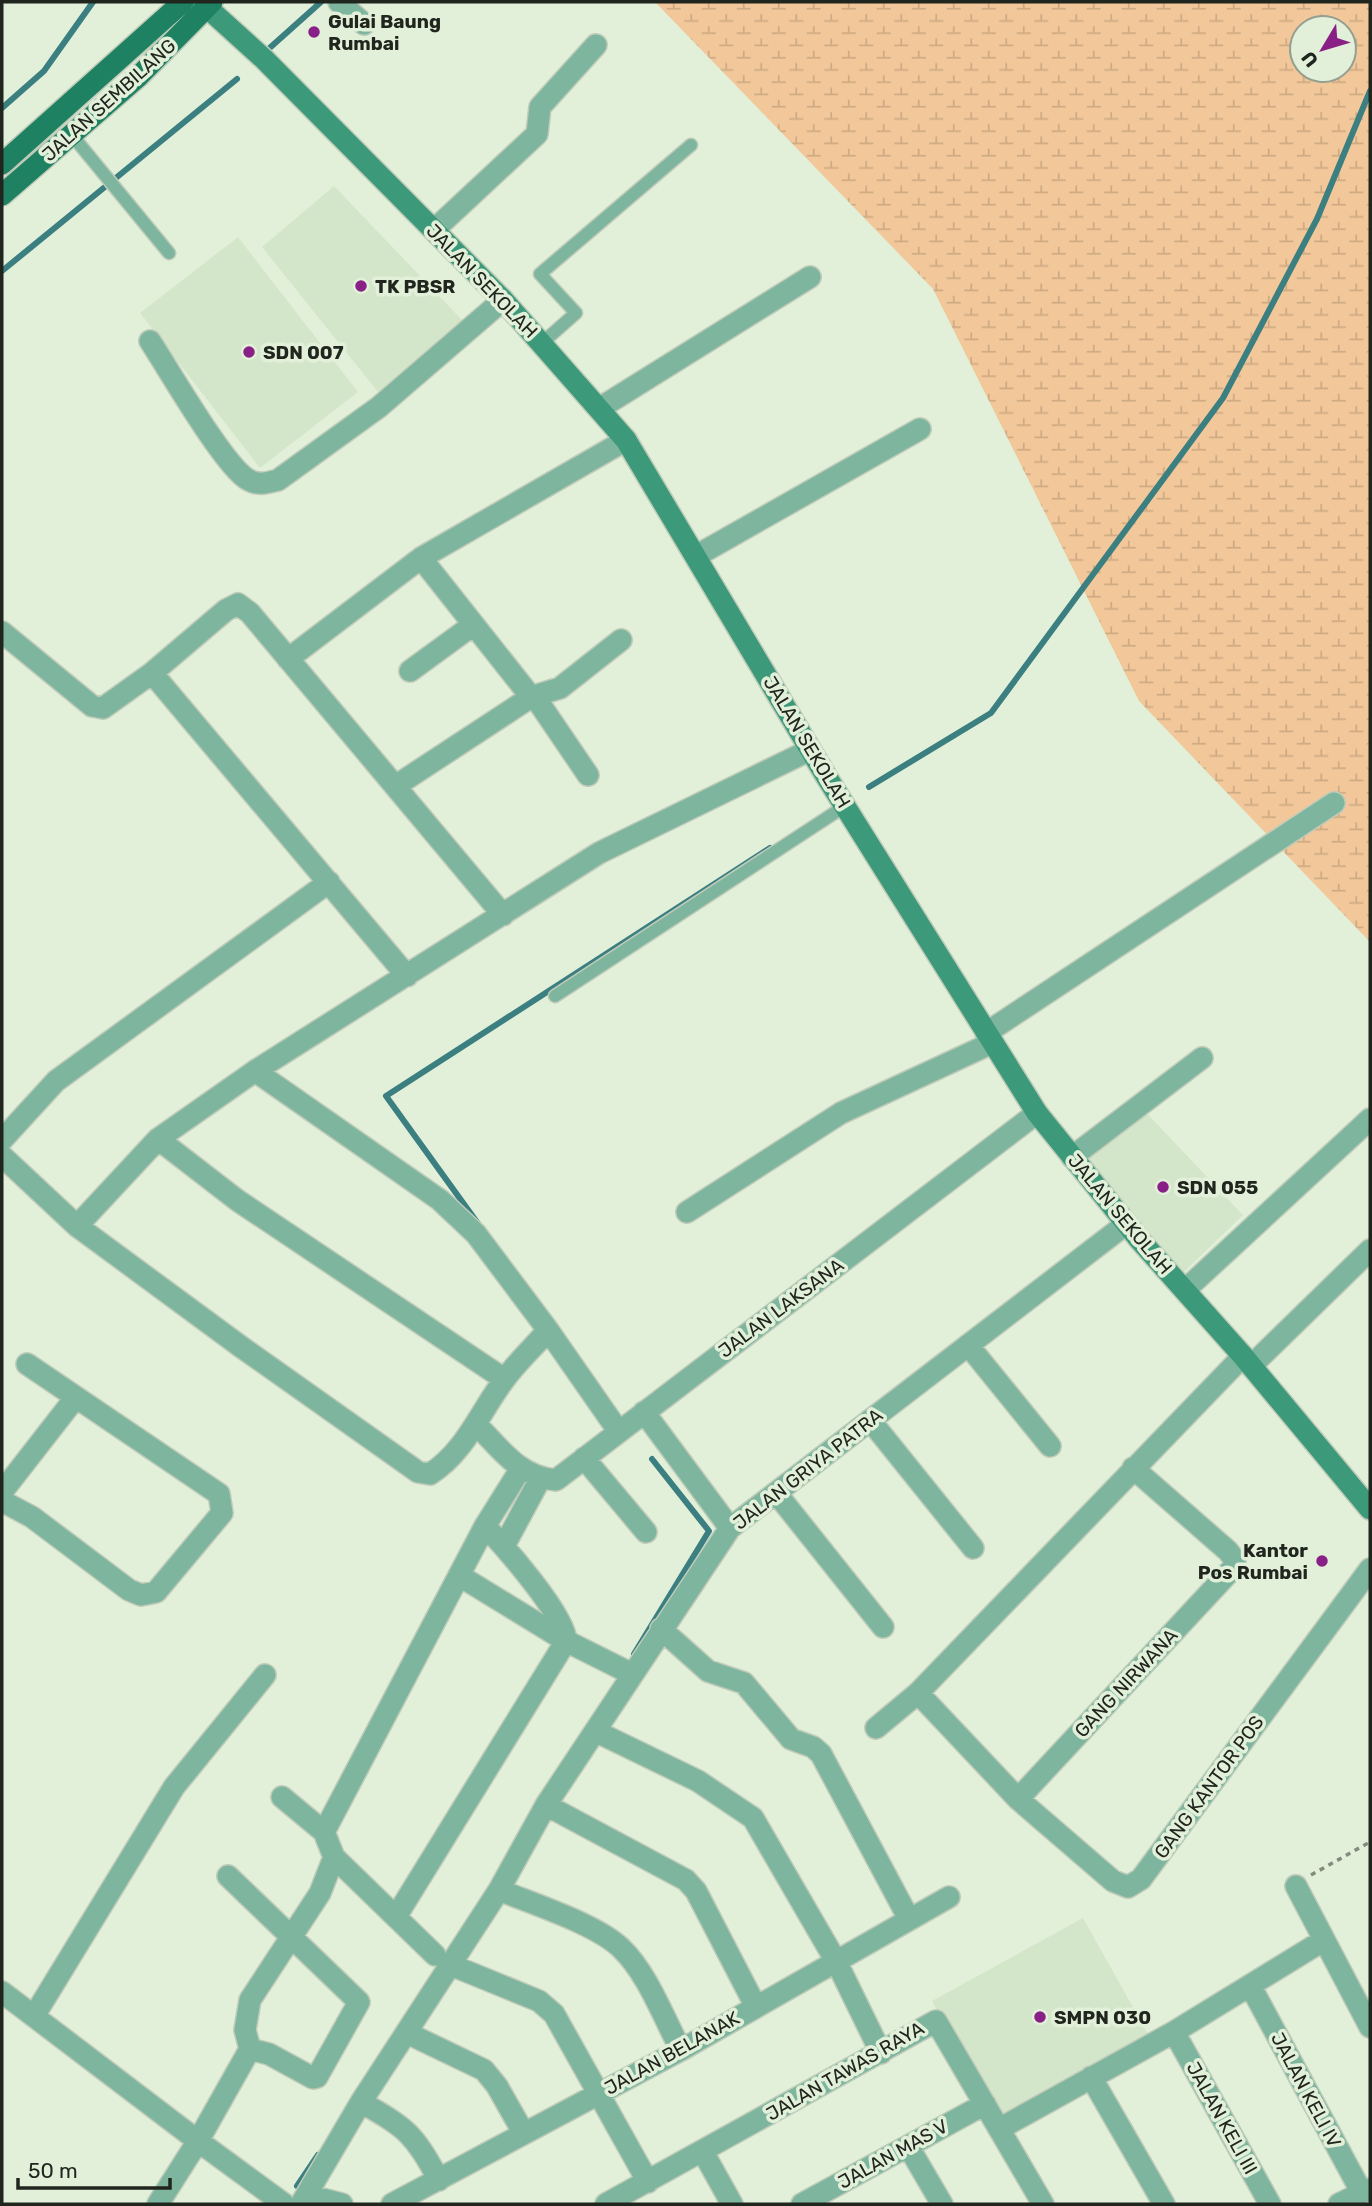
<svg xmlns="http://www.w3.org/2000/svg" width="1372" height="2206" font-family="Rubik,sans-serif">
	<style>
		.built { fill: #d4e6ca }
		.wetland { fill: url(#wetland-marsh); fill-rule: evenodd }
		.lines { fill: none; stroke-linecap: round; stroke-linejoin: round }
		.stream { stroke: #3b7f81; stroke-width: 6 }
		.lane-casing { stroke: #bfcbb8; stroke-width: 15 }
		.street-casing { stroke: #bfcbb8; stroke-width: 24 }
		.secondary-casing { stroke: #bfcbb8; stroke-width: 24 }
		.primary-casing { stroke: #bfcbb8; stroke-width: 24 }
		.path { stroke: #828b7d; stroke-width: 3.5; stroke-dasharray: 5 5; stroke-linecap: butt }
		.lane { stroke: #7db59e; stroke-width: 12 }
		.street { stroke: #7db59e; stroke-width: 21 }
		.secondary { stroke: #3c9979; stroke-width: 21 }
		.primary { stroke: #1d8162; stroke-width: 21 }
		.poi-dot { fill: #892086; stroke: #e2f0da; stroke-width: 2.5 }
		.labels { text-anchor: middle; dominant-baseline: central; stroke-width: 7; stroke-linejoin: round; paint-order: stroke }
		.poi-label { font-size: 19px; font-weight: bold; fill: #20251e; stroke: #e2f0da; text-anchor: start }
		.street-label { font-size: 19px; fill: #20251e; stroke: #e2f0da }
	</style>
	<defs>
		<pattern id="wetland-marsh" width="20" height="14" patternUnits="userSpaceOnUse" patternTransform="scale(1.75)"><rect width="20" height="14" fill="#f2c79a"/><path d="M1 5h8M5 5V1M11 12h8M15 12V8" fill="none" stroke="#cfab84"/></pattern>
	</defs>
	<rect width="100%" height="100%" fill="#e2f0da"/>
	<path class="built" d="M334,186L467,325L382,397L262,247Z
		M238,237L358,392L260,468L140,313Z
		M1143,1109L1243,1215L1184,1272L1084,1160Z
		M1083,1918L1148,2034L996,2117L932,2001Z"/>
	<path class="wetland" d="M655,2H1370V942L1139,701L933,289ZM1302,28H1344V70H1302Z"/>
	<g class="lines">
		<path class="stream" d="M264,53L321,2
			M2,108L44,71L93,2
			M2,271L237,79
			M869,787L991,713L1223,398L1317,219L1370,91
			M479,1225L386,1096L770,848
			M634,1654L709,1531L652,1459
			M297,2186L318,2155"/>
		<defs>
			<path id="lane" d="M71,134L169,253
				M542,343L576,313L540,274L691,145
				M555,996L845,806"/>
			<path id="street" d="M339,2L364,24
				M434,230L537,134L540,107L596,45
				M150,341C169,370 223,464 247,479C258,486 267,483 278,480L379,407L503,300
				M600,408L810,277
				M696,556L920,429
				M421,558L531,697L560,688L621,640
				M2,632L92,706L103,708L152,673L226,610L238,604L250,613L503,915
				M288,659L421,558L626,440
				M410,671L473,625
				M152,673L407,976
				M535,697L588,775
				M397,785L531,697
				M986,1033L1334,803
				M158,1139L237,1200L504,1379
				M2,1140L56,1081L329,882
				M2,1156L77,1226L240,1346L418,1472L430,1474C465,1452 480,1412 504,1380C517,1362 534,1347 548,1330L476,1234L440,1200L255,1071
				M1072,1157L1202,1058
				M687,1212L841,1113L992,1043
				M77,1226L158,1139L255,1071L599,853L810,750
				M1185,1290L1370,1119
				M548,1330L619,1432
				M968,1345L1050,1446
				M1251,1366L1370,1250
				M644,1412L730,1528
				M870,1420L973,1548
				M477,1425C501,1450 520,1477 556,1480L1037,1113
				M584,1458L646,1532
				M2,1492L76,1397
				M777,1494L883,1627
				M2,1501L32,1517L129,1590L141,1595L156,1592L222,1513L219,1494L27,1364
				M504,1546L540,1479
				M460,1576L566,1641L632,1674
				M661,1629L708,1671L744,1683L791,1739L813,1747L821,1754L909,1919
				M918,1693L1018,1799L1113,1881L1128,1887L1141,1879L1370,1569
				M876,1728L918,1693L1243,1356
				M597,1732L698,1781L753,1818L837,1963L881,2053
				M282,1797L324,1832L334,1857L435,1955
				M1018,1799L1233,1568L1235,1560L1228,1551L1133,1468
				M546,1805L686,1880L696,1891L756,2007
				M324,1832L485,1526L520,1470
				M228,1876L359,2002L317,2077L313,2078L269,2054L250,2049
				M1296,1886L1370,2027
				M499,1890C533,1904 596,1924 621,1948C648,1974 663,2017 681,2050
				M397,1915L566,1641C566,1616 504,1546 485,1526
				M451,1965L539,2001L554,2014L648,2182
				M1251,1987L1362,2193
				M2,1992L198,2141L158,2204
				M34,2016L174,1787L265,1675
				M1174,2032L1270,2204
				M407,2033L484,2070L497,2086L523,2132
				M1091,2077L1164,2204
				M361,2102C408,2129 413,2133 439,2180
				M999,2129L1174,2032L1324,1940
				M908,2146L942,2204
				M703,2152L732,2204
				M307,2195L342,2204
				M284,2204L198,2141L250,2049L245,2030L250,2000L320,1893L334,1857
				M301,2204L361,2102L499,1890L546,1805L730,1528L1126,1224
				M392,2204L681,2050L949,1897
				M606,2204L936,2021L1043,2204
				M802,2204L985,2104
				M1339,2204L1370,2189"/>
			<path id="secondary" d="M201,2L264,59L503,300L626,440L826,776L1037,1113L1138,1238L1243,1356L1370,1509"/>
			<path id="primary" d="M2,164L183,2
				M2,195L139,76L212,2"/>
		</defs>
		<use href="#lane" class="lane-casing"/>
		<use href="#street" class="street-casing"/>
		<use href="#secondary" class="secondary-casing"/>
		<use href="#primary" class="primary-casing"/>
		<path class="path" d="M1311,1875L1370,1842"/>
		<use href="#lane" class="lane"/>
		<use href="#street" class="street"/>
		<use href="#secondary" class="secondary"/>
		<use href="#primary" class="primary"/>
	</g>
	<g class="poi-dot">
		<circle cx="314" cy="32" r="7"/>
		<circle cx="361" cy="286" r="7"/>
		<circle cx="249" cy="352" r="7"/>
		<circle cx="1163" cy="1187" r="7"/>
		<circle cx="1322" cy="1561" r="7"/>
		<circle cx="1040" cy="2017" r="7"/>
	</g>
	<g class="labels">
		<g class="poi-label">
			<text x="328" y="21">Gulai Baung<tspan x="328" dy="22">Rumbai</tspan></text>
			<text x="375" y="286">TK PBSR</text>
			<text x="263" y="352">SDN 007</text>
			<text x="1177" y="1187">SDN 055</text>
			<text x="1308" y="1550" text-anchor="end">Kantor<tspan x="1308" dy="22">Pos Rumbai</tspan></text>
			<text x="1054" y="2017">SMPN 030</text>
		</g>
		<g class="street-label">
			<text transform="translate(109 100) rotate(-42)">JALAN SEMBILANG</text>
			<text transform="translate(482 281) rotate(46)">JALAN SEKOLAH</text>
			<text transform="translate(807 742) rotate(59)">JALAN SEKOLAH</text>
			<text transform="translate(1120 1214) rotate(50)">JALAN SEKOLAH</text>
			<text transform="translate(781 1308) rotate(-37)">JALAN LAKSANA</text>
			<text transform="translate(808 1469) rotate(-38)">JALAN GRIYA PATRA</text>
			<text transform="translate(1126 1683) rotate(-47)">GANG NIRWANA</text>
			<text transform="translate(1209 1787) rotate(-54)">GANG KANTOR POS</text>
			<text transform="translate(672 2053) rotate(-29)">JALAN BELANAK</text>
			<text transform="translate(845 2071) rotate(-30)">JALAN TAWAS RAYA</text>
			<text transform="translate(1306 2090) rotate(62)">JALAN KELI IV</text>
			<text transform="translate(1222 2118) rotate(61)">JALAN KELI III</text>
			<text transform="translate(893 2154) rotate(-29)">JALAN MAS V</text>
		</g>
	</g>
	<rect width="1372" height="2206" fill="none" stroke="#20251e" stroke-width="7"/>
	<g transform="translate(1323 49) rotate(232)"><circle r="33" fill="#e2f0da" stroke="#949f8f" stroke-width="2"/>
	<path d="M0-5L12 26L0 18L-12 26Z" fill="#892086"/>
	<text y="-10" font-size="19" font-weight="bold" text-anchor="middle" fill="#20251e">U</text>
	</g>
	<path d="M18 2178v10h152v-10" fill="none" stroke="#20251e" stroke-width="3.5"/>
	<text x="28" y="2178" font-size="21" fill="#20251e" stroke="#e2f0da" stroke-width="5" paint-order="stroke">50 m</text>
</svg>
